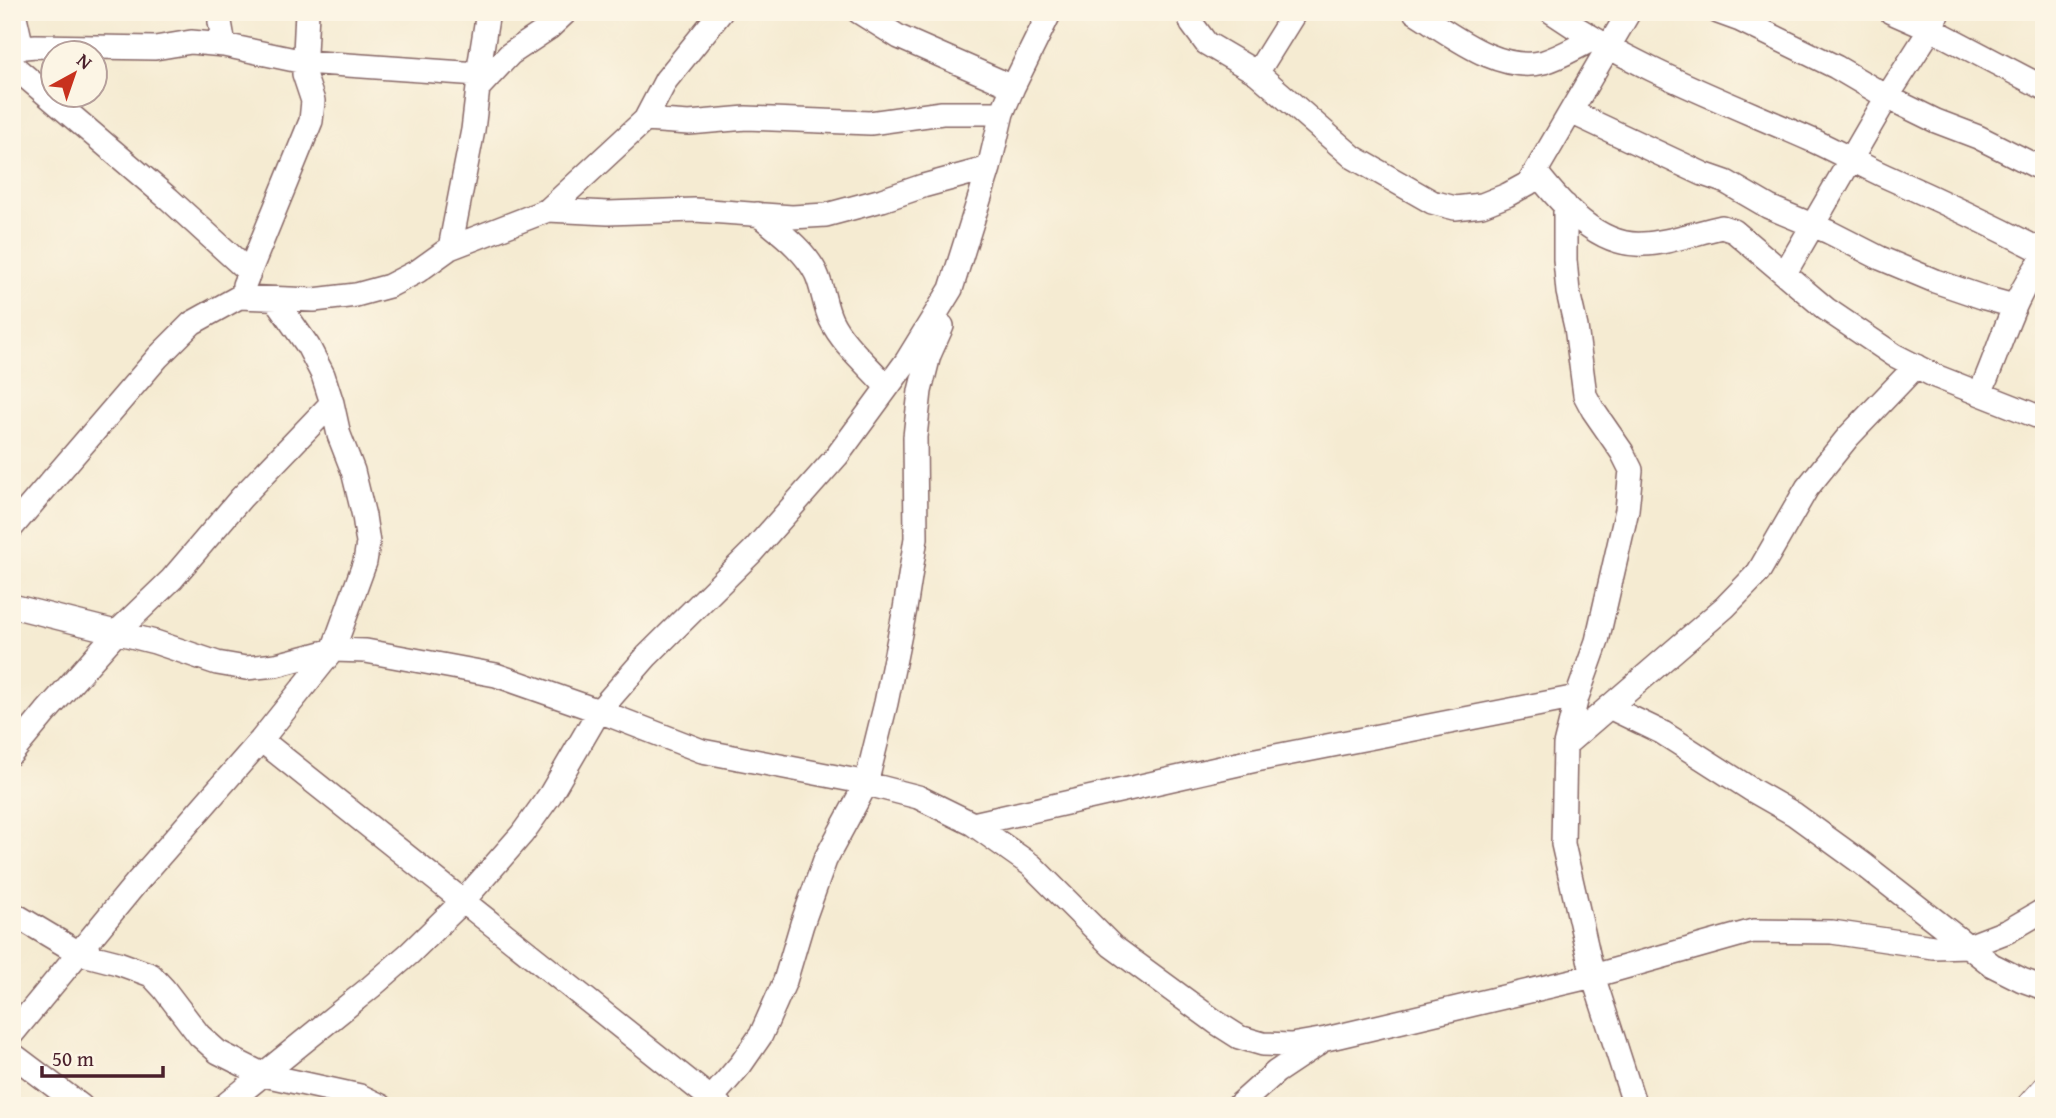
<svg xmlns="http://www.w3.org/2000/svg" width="2056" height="1118" font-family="'Gentium Book Plus',serif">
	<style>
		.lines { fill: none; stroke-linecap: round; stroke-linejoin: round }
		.minor-casing { stroke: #866665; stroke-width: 26 }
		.minor { stroke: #fff; stroke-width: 23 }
	</style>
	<rect width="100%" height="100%" fill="#fcf5e5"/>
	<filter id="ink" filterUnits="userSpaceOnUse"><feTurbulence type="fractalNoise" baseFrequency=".0143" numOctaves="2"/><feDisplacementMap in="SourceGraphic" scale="14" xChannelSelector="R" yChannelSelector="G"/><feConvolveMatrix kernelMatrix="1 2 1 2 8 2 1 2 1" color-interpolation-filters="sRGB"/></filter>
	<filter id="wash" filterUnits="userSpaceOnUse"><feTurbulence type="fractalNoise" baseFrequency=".00686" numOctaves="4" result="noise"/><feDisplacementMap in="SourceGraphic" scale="28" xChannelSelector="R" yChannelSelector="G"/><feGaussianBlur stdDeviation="1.57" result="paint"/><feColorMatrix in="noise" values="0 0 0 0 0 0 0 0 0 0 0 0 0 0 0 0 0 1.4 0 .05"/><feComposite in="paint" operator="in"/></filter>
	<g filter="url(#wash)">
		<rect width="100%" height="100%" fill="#f5ebd2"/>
	</g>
	<g filter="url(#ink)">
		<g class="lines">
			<defs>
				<path id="minor" d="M14,12L22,48
					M221,12L220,22L224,45
					M859,12L899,37L1013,87
					M1188,12L1192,24L1206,43L1257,73L1353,157L1432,202L1455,208L1482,205L1507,195L1529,183L1629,12
					M1415,12C1451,34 1499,74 1544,62C1561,57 1578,46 1594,39
					M1552,12C1633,68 1724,101 1814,141C1838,152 1861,165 1885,176C1939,200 1992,225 2044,252
					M1718,12L1740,20L1836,67L1887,97L1936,121L1978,137L2044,170
					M1891,12L1941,34L2044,88
					M12,48L36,46L155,48L191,42L224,45L304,62L478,74
					M12,65L169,199L249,272
					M1257,73L1295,12
					M478,88L510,54L549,28L566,12
					M1571,112L1703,174L1726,182L1769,207L1829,232L1880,258L1935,281L1985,298L2014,306
					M645,120L689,123L746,118L870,123L942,113H1002
					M1536,172C1561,204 1598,247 1643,244C1670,243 1697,232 1722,227L1734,231L1826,309L1894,355L1935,376L2044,419
					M1565,205V260L1568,292L1576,327L1585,395L1593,410L1622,452L1631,470L1627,510L1597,641L1577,697L1565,745L1563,844L1593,976L1635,1106
					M548,210L645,120L666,80L721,12
					M758,214C778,231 804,249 816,273C823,288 824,305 831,320C843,345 869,366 887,387
					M450,248L473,130L478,88V74L488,12
					M1785,273L1887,97L1930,30L1938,12
					M244,285L311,121L313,101L304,74L307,12
					M1980,393C2001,347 2012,297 2044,257
					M12,527L158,357L192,323L239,297L314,300L356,295L389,286L418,271L450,248L548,210L608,213L695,210L792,217L826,215L882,200L923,186L989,168
					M12,606L155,642L217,663L246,668L276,665L333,650L366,651L496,675L599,711L702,751L852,780L918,797L973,824L1031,865L1112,946L1217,1023L1239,1037L1263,1044L1291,1045L1326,1039L1593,976L1753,931L1832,932L1933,947L1969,946L2008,931L2044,910
					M1609,707L1663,733L1752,790L1794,814L1863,864L1992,965L2022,980L2044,988
					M261,740L720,1106
					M1565,745L1725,607L1758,573L1807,488L1848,437L1916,366
					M12,753L46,712L117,632L172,579L241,498L332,403
					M973,824L1256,760L1577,697
					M12,913L79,953L118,963L151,975L164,989L199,1035L218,1052L264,1075L360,1096L381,1106
					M12,1034L137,882L261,740L333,650L365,562L368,543L364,516L353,471L339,435L332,403L323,375L308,346L275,299
					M12,1054L81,1106
					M224,1106L371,987L410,953L463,901L522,834L550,795L599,711L647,656L752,552L837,456L906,362L951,289L989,168L1002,113L1013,87L1050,12
					M705,1106L741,1064L761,1035L785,981L802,924L825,860L866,784L886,703L905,609L916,538L915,437L920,391L929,355L942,326
					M1238,1106L1276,1072L1318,1044
					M2028,1106L2044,1088"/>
			</defs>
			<use href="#minor" class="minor-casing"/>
			<use href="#minor" class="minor"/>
		</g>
	</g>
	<rect width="2056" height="1118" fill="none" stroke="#fcf5e5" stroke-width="42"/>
	<g transform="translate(74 74) rotate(40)"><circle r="33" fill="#fcf5e5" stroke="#b59f9b" stroke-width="2"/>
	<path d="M0-5L12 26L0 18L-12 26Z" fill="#c8321e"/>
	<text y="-10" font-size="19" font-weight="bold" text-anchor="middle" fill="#4a1f2b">N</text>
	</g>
	<path d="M42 1066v10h121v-10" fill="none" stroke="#4a1f2b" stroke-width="3.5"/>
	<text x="52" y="1066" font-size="21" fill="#4a1f2b" stroke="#fcf5e5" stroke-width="5" paint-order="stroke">50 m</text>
</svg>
